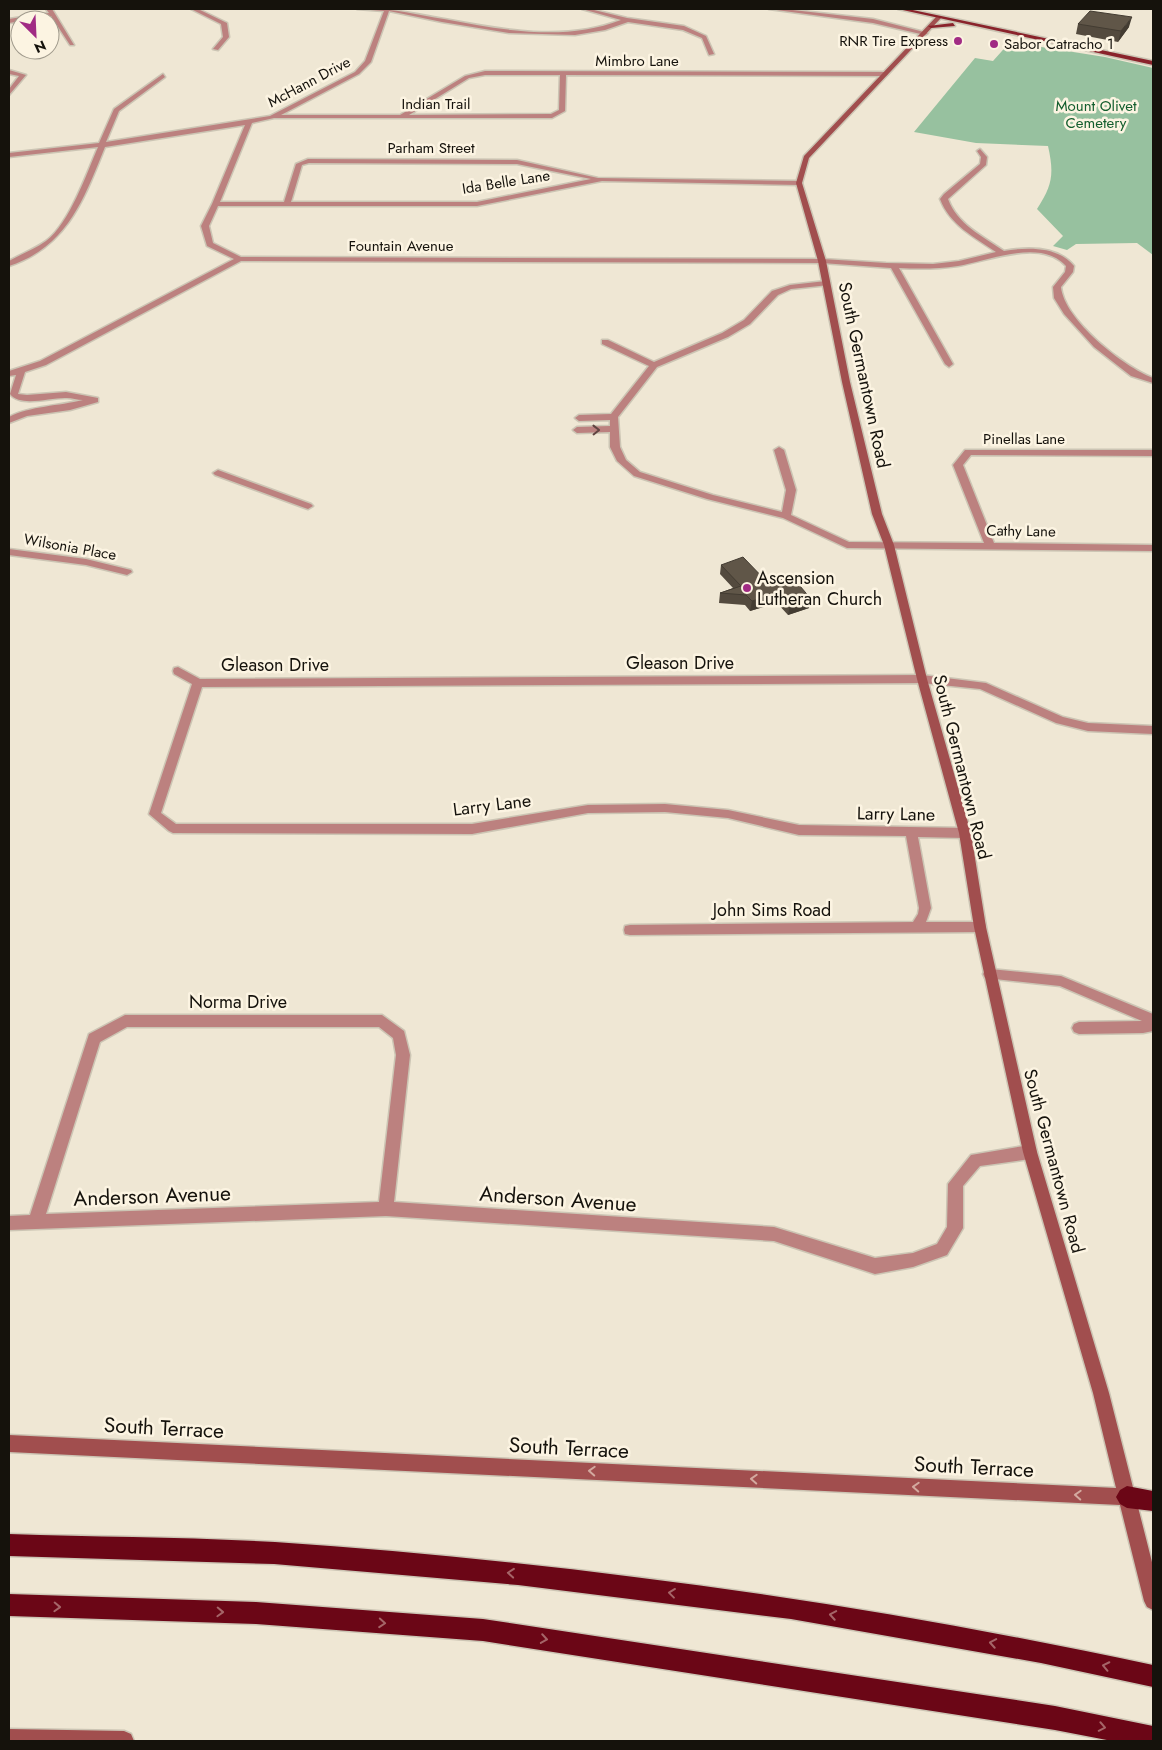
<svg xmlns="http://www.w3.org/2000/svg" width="1162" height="1750" font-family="Jost,sans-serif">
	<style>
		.green { fill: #97c19f }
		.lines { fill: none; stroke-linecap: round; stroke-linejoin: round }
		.street-casing { stroke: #ccc5b4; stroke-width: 3 }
		.secondary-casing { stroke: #ccc5b4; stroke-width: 3 }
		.primary-casing { stroke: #ccc5b4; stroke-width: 3 }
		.highway-casing { stroke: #ccc5b4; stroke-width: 3 }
		.street { fill: #bc817f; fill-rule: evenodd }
		.secondary { fill: #a14e4e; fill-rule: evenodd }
		.primary { fill: #8a232b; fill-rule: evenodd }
		.highway { fill: #6b0616; fill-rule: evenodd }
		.wall { fill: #534a3e }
		.shaded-wall { fill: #433c32 }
		.building { fill: #605648; stroke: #433c32 }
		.oneway { stroke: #604440 }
		.oneway2 { stroke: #d3a99f }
		.oneway3 { stroke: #a56568 }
		.poi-dot { fill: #a12b84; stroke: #fcf4e2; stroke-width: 2 }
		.labels { text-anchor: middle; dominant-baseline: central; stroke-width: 5; stroke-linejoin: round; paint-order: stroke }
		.far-poi-label { font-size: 15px; fill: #15120c; stroke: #fcf4e2; text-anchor: end }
		.far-street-label { font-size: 15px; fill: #15120c; stroke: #fcf4e2 }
		.far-park-label { font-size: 15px; fill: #125d2d; stroke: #fcf4e2 }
		.street-label { font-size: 18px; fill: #15120c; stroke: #fcf4e2 }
		.poi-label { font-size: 18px; fill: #15120c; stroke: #fcf4e2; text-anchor: start }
		.near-street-label { font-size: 21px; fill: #15120c; stroke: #fcf4e2 }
	</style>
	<rect width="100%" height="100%" fill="#efe7d4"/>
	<path class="green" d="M1010,42L1105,57L1153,68V255L1137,243L1076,244L1067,250L1053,246L1063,236L1037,209C1053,185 1054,173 1048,146L976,143L914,132L975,58L993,61Z"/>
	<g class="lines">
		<defs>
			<path id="street" d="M46,9H52L74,45H70L51,16L9,23V19L49,13Z
				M191,9H198L227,23L229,37L218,50L213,49L223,37L221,24Z
				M357,9C387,7 415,14 444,19C502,30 565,42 621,20L582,9H590L627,18L684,26L706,36L714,54L709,55L702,38L683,30L628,22L605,30L575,35L509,33L442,22L389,11L371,62L359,74L281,115H400L465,76L485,71L885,72L888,74L885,76L566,75L565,111L552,118H274L252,123L220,202H284L296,164L308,159L517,160L598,178L799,181L802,183L799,185L602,181L477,206H218L209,226L213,243L241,257L822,259L886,263L933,264L959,261L996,252C974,237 950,225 940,199L944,194L980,164L981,157L977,151L980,149L987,157L986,165L948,199C957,224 982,236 1004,251C1027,247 1058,246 1074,266L1073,272L1061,287C1064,320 1124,367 1153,378V383L1131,376L1094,347L1064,314L1054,298L1053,287L1065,272L1066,266C1041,238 988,261 958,266C938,269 919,269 899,268L953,364L949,367L945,364L891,268L822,263L241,261L46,365L25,372L18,394L27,395L66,392L98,398V402L70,410L27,416L9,423V417C30,406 59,406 83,400C77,400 72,398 67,398C51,397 21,408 10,394L16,375L9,376V371L40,361L234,259L207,246L201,226L212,204L245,125L105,147C84,199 67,247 9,266V261C21,254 35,249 46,241C69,224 87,173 98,147L9,157V153L99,143L114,109L163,74L165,77L119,111L106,142L270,116L355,72L365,61L384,11ZM485,75H560L559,110L551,114L409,115L469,78ZM309,163L517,164L591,179L477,202H291L302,165Z
				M769,9H784L873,19L928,33L925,35L873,23Z
				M9,70L26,75L9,95V89L19,76L9,74Z
				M826,281L830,283L829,285L791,289L778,295L750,324L728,337L657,367L618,417L620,447L626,460L640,472L713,495L782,512L786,490L774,450L779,447L784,450L796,490L791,515L849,542L984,543L953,465L965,450H1153V456L971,455L963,465L994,543L1153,545V551L847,548L783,518L707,499L634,476L617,461L610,447V432L577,433L573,430L577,427L610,426V420L579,421L575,418L579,415L611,414L649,366L602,344V340H608L654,362L722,333L744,320L772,291L790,285Z
				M218,470L311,504L313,506L308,509L305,508L215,475L213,473Z
				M9,549L86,559L131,570L132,572L127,575L86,565L9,555Z
				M178,667L200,679L922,675L986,683L1063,717L1088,723L1153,726V734L1088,731L1056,723L980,689L922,683L202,687L161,813L176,824H472L588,805L665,804L728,810L799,825L965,828L969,830L971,833L969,836L965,838L918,837L931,908L926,922H980L985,923L986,927L985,931L980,932L630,935L625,934L624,930L625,926L630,925L913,922L918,914L919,908L906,836L799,835L728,818L665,812L588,813L472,834L173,833L169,831L149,814L192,684L174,674L173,671L174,668Z
				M990,969L1061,976L1153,1014V1031L1143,1033L1079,1034L1074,1032L1072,1028L1074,1024L1079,1022L1142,1021L1060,986L985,978L983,974L985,970Z
				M125,1015H382L404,1031L410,1055L394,1202L774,1227L875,1258L913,1253L937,1244L947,1227L948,1184L971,1155L1030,1145L1035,1147L1037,1152L1035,1157L1030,1159L980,1166L963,1186V1228L947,1255L913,1267L875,1274L774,1241L386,1216L9,1230V1216L30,1215L89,1034ZM127,1027H379L393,1038L396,1055L379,1202L46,1214L100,1042Z"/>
			<path id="secondary" d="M936,17L941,18L809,158L802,183L826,261L850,382L882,514L894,545L927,679L971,833L986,927L1037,1152L1109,1393L1153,1566V1610L1147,1607L1144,1601L1120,1505L9,1452V1435L1116,1488L1093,1393L1023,1152L974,927L959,833L917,679L884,545L872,514L842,382L818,261L796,183L804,156Z
				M9,1729L124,1731L131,1734L134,1741H9Z"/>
			<path id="primary" d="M898,9H908L1153,61V65Z
				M953,23L955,26L931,28L928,26Z"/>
			<path id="highway" d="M1127,1486L1153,1491V1511L1127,1508L1120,1504L1116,1497L1120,1490Z
				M9,1534C98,1537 187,1537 275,1542C570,1562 864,1603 1153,1665V1687L1041,1663L791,1619L518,1585L274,1564L9,1556Z
				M9,1594L256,1602L483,1619L1055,1706L1153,1726V1741H1112L1055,1730L483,1641L256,1624L9,1616Z"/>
		</defs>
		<use href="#street" class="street-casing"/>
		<use href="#secondary" class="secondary-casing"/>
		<use href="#primary" class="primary-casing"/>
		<use href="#highway" class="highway-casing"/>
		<use href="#street" class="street"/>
		<use href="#secondary" class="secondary"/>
		<use href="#primary" class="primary"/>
		<use href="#highway" class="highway"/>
	</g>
	<path class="wall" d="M1078,24L1129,27L1118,42L1076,34Z
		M721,565L769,584L801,588L809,608L788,615L777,603L750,611L745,605L719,603L720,593L733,588L720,574Z"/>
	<path class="shaded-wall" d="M1132,17L1129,27L1118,42L1121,31Z
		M779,593L777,603L750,611L752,601Z
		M811,599L809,608L788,615L790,605Z"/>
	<path class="building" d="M1090,11L1132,17L1121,31L1078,24Z
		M743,557L769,584L795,575L802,582L800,586L811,599L790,605L779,593L752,601L746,595L720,593L741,586L721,565Z"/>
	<defs><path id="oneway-chevron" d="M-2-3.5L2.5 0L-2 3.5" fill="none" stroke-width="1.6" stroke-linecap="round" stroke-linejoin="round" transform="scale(1.25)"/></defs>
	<use class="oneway" href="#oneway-chevron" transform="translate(596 430) rotate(-1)"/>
	<g class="oneway2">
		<use href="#oneway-chevron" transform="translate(592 1471) rotate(-177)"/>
		<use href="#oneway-chevron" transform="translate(754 1479) rotate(-177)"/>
		<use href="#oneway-chevron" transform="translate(916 1487) rotate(-177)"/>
		<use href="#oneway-chevron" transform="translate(1078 1495) rotate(-177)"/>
	</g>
	<g class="oneway3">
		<use href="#oneway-chevron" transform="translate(511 1573) rotate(-175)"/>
		<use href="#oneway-chevron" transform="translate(672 1593) rotate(-173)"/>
		<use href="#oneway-chevron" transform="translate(57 1607) rotate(2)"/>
		<use href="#oneway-chevron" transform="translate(220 1612) rotate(2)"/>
		<use href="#oneway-chevron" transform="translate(833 1615) rotate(-170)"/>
		<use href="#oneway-chevron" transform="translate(382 1623) rotate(4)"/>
		<use href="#oneway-chevron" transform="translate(544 1639) rotate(9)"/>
		<use href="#oneway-chevron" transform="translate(993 1643) rotate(-170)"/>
		<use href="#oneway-chevron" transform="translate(1106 1666) rotate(-168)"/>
		<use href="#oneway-chevron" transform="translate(1102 1727) rotate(11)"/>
	</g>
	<g class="poi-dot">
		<circle cx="958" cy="41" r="5"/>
		<circle cx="994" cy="44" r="5"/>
		<circle cx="747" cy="588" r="5"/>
	</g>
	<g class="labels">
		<g class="far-poi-label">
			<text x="948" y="41">RNR Tire Express</text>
			<text x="1004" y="44" text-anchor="start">Sabor Catracho 1</text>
		</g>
		<g class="far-street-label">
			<text x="637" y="61">Mimbro Lane</text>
			<text transform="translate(309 82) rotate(-28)">McHann Drive</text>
			<text x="436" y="104">Indian Trail</text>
			<text x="431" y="148">Parham Street</text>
			<text transform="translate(506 182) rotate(-9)">Ida Belle Lane</text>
			<text x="401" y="246">Fountain Avenue</text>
			<text x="1024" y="439">Pinellas Lane</text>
			<text transform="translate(1021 531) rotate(1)">Cathy Lane</text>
			<text transform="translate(70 547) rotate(10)">Wilsonia Place</text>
		</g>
		<g class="far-park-label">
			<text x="1096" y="106">Mount Olivet<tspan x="1096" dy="17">Cemetery</tspan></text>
		</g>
		<g class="street-label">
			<text transform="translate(864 375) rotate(78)">South Germantown Road</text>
			<text x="680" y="663">Gleason Drive</text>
			<text x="275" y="665">Gleason Drive</text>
			<text transform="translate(962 767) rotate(76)">South Germantown Road</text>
			<text transform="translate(492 805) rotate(-7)">Larry Lane</text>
			<text transform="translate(896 814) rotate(1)">Larry Lane</text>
			<text x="772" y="910">John Sims Road</text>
			<text x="238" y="1002">Norma Drive</text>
			<text transform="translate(1054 1161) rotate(75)">South Germantown Road</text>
		</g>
		<g class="poi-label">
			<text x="757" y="578">Ascension<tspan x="757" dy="21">Lutheran Church</tspan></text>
		</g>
		<g class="near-street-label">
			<text transform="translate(152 1196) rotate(-2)">Anderson Avenue</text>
			<text transform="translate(558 1199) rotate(4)">Anderson Avenue</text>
			<text transform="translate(164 1428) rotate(3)">South Terrace</text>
			<text transform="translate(569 1448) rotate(3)">South Terrace</text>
			<text transform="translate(974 1467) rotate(3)">South Terrace</text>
		</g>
	</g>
	<rect width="1162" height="1750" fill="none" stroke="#15120c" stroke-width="20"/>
	<g transform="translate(35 35) rotate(156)"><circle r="24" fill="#fcf4e2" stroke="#a09a8c"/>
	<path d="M0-4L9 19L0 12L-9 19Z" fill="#a12b84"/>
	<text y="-8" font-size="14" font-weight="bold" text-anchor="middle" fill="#15120c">N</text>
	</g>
</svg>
